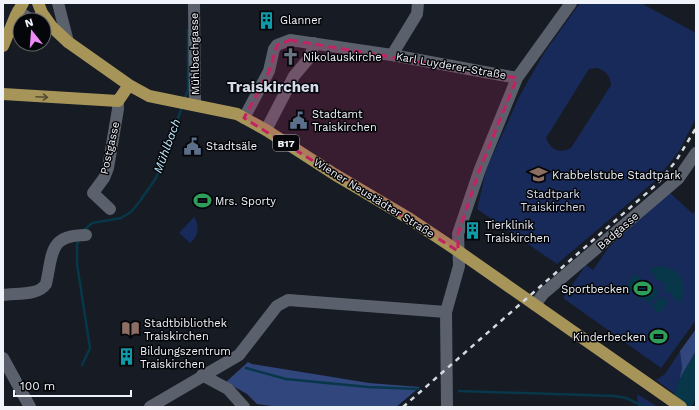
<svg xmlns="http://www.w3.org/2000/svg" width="699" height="410" font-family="'Work Sans',sans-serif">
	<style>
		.green { fill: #182a5a; fill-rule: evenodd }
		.forest { fill: #30467c }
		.water { fill: #083749 }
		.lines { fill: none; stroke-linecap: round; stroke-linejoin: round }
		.stream { stroke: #083749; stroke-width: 2.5 }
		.minor { stroke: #5b616c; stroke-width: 12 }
		.major { stroke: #a79459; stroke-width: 12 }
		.rail { stroke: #d5d9e0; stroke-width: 2.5; stroke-dasharray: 5 5; stroke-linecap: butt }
		.oneway { stroke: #564d31 }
		.marked { fill: #c42363; fill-opacity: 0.2; stroke: #c42363; stroke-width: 3; stroke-dasharray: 8 5; stroke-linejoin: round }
		.labels { text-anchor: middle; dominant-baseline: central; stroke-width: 3; stroke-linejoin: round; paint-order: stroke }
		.shield { fill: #050609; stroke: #aaacb2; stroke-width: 1 }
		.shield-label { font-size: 10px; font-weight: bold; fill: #f0f3fa }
		.poi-label { font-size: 11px; fill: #f0f3fa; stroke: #050609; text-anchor: start }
		.street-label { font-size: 11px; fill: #f0f3fa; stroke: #050609 }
		.park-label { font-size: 11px; fill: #d7dff0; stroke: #050609 }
		.water-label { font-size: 12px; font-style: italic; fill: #c0e8fc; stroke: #050609 }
		.district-label { font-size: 15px; font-weight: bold; fill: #d5dbe9; stroke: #050609 }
	</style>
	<rect width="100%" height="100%" fill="#161b24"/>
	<path class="green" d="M580,3H641L696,33V118L679,151L656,180L557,264L477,209L486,170L519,97L544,53ZM597,68C606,71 610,75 611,85L571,148C559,154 551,150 546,138L589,69Z
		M669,192L693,214L696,209V320L661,368L563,298L586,265L593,270L609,247Z
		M194,217C200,225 198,238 190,243L179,233Z
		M680,351L682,368L675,394L656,380L665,374Z
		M637,394L658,407H638Z"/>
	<path class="forest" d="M696,329V351L679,380L682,368L680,351Z
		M248,362L252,364L369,383L420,387L396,407H279L257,404L247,394L226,382Z"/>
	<path class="water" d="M660,266C680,268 689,285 680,303L673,298L672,293L666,292L664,288L665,284L656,279L649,269Z
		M634,274L659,292L650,304L642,298L639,300L637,295L625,287Z
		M660,296L668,302L660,314L652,307Z
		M653 338a6 6 0 1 1 12 0a6 6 0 1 1-12 0Z
		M696,351V397L692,407H670L679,380Z"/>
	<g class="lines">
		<path class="stream" d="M184,100L188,90V30
			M83,231L92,223L121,218L131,212L140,201L156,178L182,107
			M80,239L77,244V264L90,348L82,365
			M246,368L286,379L368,387L418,389
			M459,391L615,396L626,398L645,407"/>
		<path class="minor" d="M58,3L68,42
			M194,3L195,105
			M18,11L31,20
			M392,55L417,14L418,3
			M244,118L269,71L274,49L277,45L290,40L392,55L517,78
			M266,130L294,76L310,57L314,43
			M110,209L93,193L104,178L108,168L118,109V101
			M3,295C17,293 38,296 46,284C53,254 48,235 86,235
			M535,305L543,294L678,179L696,153
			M3,358L30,407
			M202,375L228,389L244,407
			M150,407L239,355L277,306L288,300L446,312
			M447,407L446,312L459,266L458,234L480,169L517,78L571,3"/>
		<path class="major" d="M38,3L42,13L52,27L68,42L129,85L149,96L237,114L266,130L334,174L410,219L458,251L681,407
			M3,46L16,15L23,3
			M3,94L118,101L129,85"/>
		<path class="rail" d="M403,407L657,184L676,161L696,128"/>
	</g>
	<defs><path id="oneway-shaft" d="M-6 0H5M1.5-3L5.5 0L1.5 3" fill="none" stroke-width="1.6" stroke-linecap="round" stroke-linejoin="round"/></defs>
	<use class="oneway" href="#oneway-shaft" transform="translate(42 97) rotate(3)"/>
	<path class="marked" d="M290,40L517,78L480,169L458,234V251L244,118L269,71L277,45Z"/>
	<defs>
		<symbol id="building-bare" viewBox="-9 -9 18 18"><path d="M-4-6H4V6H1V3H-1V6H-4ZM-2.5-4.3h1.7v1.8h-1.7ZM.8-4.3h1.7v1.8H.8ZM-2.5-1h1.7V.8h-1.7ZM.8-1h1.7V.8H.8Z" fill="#0f9aa8" stroke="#050609" stroke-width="2.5" paint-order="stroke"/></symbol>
		<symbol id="church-bare" viewBox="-9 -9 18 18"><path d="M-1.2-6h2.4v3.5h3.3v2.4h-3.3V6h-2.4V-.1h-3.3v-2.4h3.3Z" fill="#6b7280" stroke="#050609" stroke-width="2.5" paint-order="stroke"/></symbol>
		<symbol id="civic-bare" viewBox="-9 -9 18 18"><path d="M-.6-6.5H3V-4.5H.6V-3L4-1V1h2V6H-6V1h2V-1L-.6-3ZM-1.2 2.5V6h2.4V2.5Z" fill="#5c6f8a" stroke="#050609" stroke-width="2.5" paint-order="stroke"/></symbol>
		<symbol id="school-bare" viewBox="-9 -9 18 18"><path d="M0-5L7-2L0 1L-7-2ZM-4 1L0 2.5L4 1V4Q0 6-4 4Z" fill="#8d6e63" stroke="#050609" stroke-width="2.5" paint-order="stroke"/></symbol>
		<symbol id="stadium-bare" viewBox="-9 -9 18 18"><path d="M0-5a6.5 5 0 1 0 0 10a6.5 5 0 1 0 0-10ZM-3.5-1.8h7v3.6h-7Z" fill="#2e9e5b" stroke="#050609" stroke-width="2.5" paint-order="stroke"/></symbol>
		<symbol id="library-bare" viewBox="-9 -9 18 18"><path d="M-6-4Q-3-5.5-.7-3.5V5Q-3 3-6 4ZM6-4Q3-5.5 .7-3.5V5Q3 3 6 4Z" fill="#8d6e63" stroke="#050609" stroke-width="2.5" paint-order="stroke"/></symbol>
	</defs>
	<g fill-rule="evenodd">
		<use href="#building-bare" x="254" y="8" width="25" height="25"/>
		<use href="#church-bare" x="278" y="44" width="25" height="25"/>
		<use href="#civic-bare" x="286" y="108" width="25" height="25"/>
		<use href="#civic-bare" x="180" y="134" width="25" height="25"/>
		<use href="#school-bare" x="526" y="162" width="25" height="25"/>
		<use href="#stadium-bare" x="190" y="188" width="25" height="25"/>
		<use href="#building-bare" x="460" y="218" width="25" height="25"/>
		<use href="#stadium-bare" x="630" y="276" width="25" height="25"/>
		<use href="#library-bare" x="118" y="316" width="25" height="25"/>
		<use href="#stadium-bare" x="646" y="324" width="25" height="25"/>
		<use href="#building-bare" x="114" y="344" width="25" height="25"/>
	</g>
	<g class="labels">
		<rect class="shield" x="273" y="135" width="26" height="16" rx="3"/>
		<g class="shield-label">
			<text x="286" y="143">B17</text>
		</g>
		<g class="poi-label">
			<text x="280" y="20">Glanner</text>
			<text x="303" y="57">Nikolauskirche</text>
			<text x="312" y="114">Stadtamt<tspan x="312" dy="13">Traiskirchen</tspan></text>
			<text x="206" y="146">Stadtsäle</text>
			<text x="552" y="175">Krabbelstube Stadtpark</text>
			<text x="215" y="201">Mrs. Sporty</text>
			<text x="485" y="225">Tierklinik<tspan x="485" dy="13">Traiskirchen</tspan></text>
			<text x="629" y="289" text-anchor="end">Sportbecken</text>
			<text x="144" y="323">Stadtbibliothek<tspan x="144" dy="13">Traiskirchen</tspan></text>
			<text x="646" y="337" text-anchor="end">Kinderbecken</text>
			<text x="140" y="351">Bildungszentrum<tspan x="140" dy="13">Traiskirchen</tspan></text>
		</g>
		<g class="street-label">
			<text transform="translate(195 54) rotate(-91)">Mühlbachgasse</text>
			<text transform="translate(451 66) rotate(10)">Karl Luyderer-Straße</text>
			<text transform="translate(110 148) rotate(-77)">Postgasse</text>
			<text transform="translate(374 198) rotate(32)">Wiener Neustädter Straße</text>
			<text transform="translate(618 231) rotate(-41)">Badgasse</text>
		</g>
		<g class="park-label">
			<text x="553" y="194">Stadtpark<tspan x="553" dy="13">Traiskirchen</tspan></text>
		</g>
		<g class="water-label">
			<text transform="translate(167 146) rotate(-70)">Mühlbach</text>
		</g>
		<g class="district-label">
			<text x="273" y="87">Traiskirchen</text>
		</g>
	</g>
	<rect width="699" height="410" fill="none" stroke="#f0f3fa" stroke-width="8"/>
	<g transform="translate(32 32) rotate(343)"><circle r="19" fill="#050609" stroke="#636569"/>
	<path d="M0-3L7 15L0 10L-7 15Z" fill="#ef8bf7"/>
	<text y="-6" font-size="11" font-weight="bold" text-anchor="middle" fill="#f0f3fa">N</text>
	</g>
	<path d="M14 390v6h117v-6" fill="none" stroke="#f0f3fa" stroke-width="2"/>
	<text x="20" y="390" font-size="12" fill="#f0f3fa" stroke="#050609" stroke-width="3" paint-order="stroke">100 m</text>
</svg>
